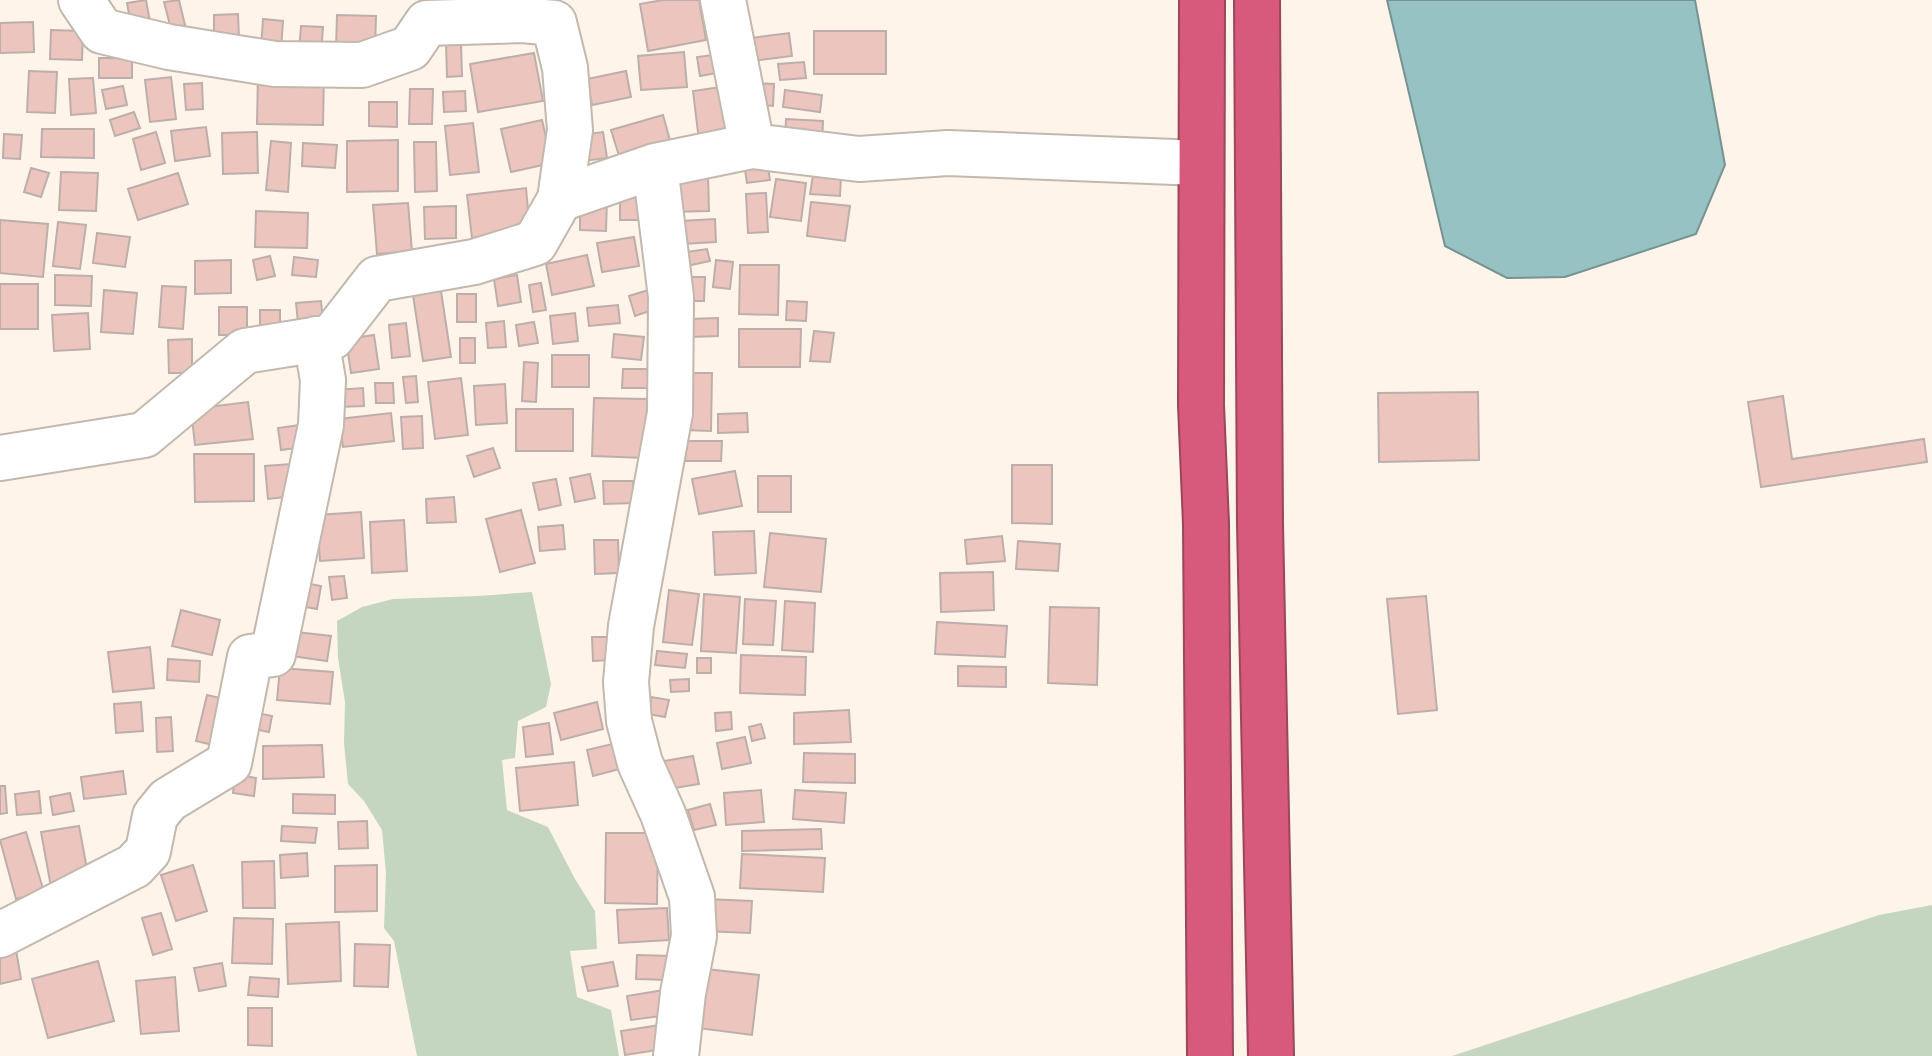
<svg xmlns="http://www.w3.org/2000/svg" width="1932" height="1056" font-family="'Public Sans',sans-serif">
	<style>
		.green { fill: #c4d6c0 }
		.water { fill: #97c2c3; stroke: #769392; stroke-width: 2 }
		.building { fill: #ecc6be; stroke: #beaeab; stroke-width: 2 }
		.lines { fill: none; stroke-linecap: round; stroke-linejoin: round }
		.minor-casing { stroke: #c2b8ad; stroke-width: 48 }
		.highway-casing { stroke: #9a465b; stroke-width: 48 }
		.minor { stroke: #fff; stroke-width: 44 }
		.highway { stroke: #d7597b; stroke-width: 44 }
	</style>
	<rect width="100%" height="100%" fill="#fff4e9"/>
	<path class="green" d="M532,592L551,684L546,707L518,721L515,758L502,760L507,810L548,827L575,879L595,911L597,949L570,951L577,997L611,1010L619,1056H417L394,941L384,928L386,873L382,830L364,801L348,784L344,743L345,702L338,658L337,621L362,607L393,599L478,596Z
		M1932,905V1056H1452L1879,915Z"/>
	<path class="water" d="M1387,0H1695L1725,165L1696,234L1565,277L1507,278L1445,246Z"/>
	<path class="building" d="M146,0L150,22L131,25L127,3Z
		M179,0L185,25L171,29L164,2Z
		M663,0H699L706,40L648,51L640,4Z
		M238,14L239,38L214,39V15Z
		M337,15L376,16L375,50L336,49Z
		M263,19L283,21L281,50L261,48Z
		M33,22L34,52L0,53V23Z
		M301,26L323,27L321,54L299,53Z
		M51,30L83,31L82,60L50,59Z
		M814,31H886V74H814Z
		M789,33L792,56L745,62L743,39Z
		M446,42H461L462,76L447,77Z
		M684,52L687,87L641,90L638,56Z
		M534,53L543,101L478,112L470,64Z
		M720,54L722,72L700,76L697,57Z
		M99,58H132V78H99Z
		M804,62L806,78L780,80L778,64Z
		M29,71L57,72L55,113L27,112Z
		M626,71L631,97L592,105L587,79Z
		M258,72L324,73L323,125L257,124Z
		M171,77L176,119L150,122L145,80Z
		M93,78L96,113L71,115L69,79Z
		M202,83L203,109L186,110L184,84Z
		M754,83L774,84L773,106L753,104Z
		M123,86L127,105L106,109L102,90Z
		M728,86L735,137L699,141L693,91Z
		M410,89H433L432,124H409Z
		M785,90L822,95L820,112L783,107Z
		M465,91L466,111L444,112L443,92Z
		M369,102H397V127L369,126Z
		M134,112L140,128L115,136L110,120Z
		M663,115L671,144L620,159L611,130Z
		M786,119L823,121L822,143L785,141Z
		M542,120L552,163L511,172L501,129Z
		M473,123L479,172L450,175L445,126Z
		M206,127L210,156L175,161L171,131Z
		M42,129H94V158L41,157Z
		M156,132L165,163L141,170L133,139Z
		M257,132L258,173L223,174L222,133Z
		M603,132L607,158L584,161L580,135Z
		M4,134L22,135L20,159L3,158Z
		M398,140V191L347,192V141Z
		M271,141L291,143L288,192L266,190Z
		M414,142H436L437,191L415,192Z
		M303,143L337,145L335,168L302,166Z
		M768,167L770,180L747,183L745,170Z
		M31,168L49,173L41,197L24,192Z
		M61,172L98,173L96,211L59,210Z
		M178,173L188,204L138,220L128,189Z
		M813,175L841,177L840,196L810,194Z
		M708,176L709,211L670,212L668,178Z
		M776,179L806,183L801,221L770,217Z
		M526,188L530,231L472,238L467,195Z
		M766,193L768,232L748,233L746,194Z
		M620,197H645V220H620Z
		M580,198L607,199L606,231L580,230Z
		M811,202L850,206L845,241L807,236Z
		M408,203L412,251L377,254L373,205Z
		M456,206V238L425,239L424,207Z
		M256,211L308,213L307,248L255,247Z
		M715,219L716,242L682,244L681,221Z
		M0,220L48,224L43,277L0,273Z
		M58,222L86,225L80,269L53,266Z
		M97,233L130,237L125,267L93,263Z
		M634,237L639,266L602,272L597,243Z
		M707,249L710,261L682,267L679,253Z
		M587,255L594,286L552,295L546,264Z
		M270,256L275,276L257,280L253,260Z
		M294,257L318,260L316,277L292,275Z
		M231,260V293L195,294V261Z
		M716,260L733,262L730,289L713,287Z
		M740,265H779L778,315L739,314Z
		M55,275L92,276L91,306L55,305Z
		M517,275L521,302L498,306L494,279Z
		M683,277H705L704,301H682Z
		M541,283L546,310L533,312L529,285Z
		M0,284H38V329H0Z
		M162,286L186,287L183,329L159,327Z
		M655,288L661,307L635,316L629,296Z
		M104,290L137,293L133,334L101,332Z
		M441,291L451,357L423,361L413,295Z
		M457,294H476V322H457Z
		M321,301L323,321L298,323L296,303Z
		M787,301L807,302L806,321L786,320Z
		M618,305L620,323L589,326L587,308Z
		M219,307H247V335H219Z
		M260,310H280V331H260Z
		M88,313L90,349L54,351L52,315Z
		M575,313L578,341L553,344L550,316Z
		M718,318V336L691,337L690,319Z
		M504,321L506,347L488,348L486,323Z
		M534,322L538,343L519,346L516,325Z
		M406,323L410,356L392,358L389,325Z
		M739,329H801L800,367H739Z
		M814,331L834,333L830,362L810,361Z
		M614,334L644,337L641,360L612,357Z
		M374,335L379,369L351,373L346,339Z
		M460,338H475V363H460Z
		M192,339V373H169L168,340Z
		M552,355H589V387H552Z
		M524,362L538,363L536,402L522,401Z
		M623,369H655V388H622Z
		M684,373H712L711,431L683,430Z
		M416,376L418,402L406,403L403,377Z
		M461,378L468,435L435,439L428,382Z
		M375,383H393L394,403H376Z
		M505,384L507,423L476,425L474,386Z
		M363,388L364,406L338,407L337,390Z
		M1478,392L1479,460L1379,462L1378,393Z
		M1783,396L1792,459L1924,439L1927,462L1761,487L1748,402Z
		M594,398L647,399L646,458L592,456Z
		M248,402L253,439L195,445L191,409Z
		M516,409H573V451H516Z
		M391,413L394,441L343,447L339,419Z
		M747,413L748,432L718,433V414Z
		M422,416L423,448L403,449L401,417Z
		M300,425L303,447L281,450L278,428Z
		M685,441H722L721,461H684Z
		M493,448L500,468L474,477L467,456Z
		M194,454H254V501L195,502Z
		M291,464L294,496L268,499L265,466Z
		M1012,465H1052V524L1012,523Z
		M735,471L742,506L699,514L692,479Z
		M590,474L595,498L575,502L570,478Z
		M758,476H791V512H758Z
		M556,479L561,505L539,510L533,483Z
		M603,481H633L634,503L604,504Z
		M454,497L456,522L427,523L426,499Z
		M521,510L535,563L500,572L486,519Z
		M361,512L364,558L320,561L317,515Z
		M404,520L407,571L372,573L370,522Z
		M563,525L565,549L540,551L538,527Z
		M754,531L756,573L715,575L713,532Z
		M770,533L826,539L821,592L764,587Z
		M1002,536L1005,561L967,564L965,540Z
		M594,540H618L619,573L595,574Z
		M1018,541L1060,544L1058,571L1016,569Z
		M993,572L994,610L941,612L940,573Z
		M344,576L347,598L332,600L329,577Z
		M300,582L321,586L317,609L295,605Z
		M669,590L699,594L692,645L663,642Z
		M704,594L740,597L736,653L701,651Z
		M1426,596L1437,710L1398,714L1387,599Z
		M745,599L776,601L773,645L743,644Z
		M785,601L815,603L813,652L782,650Z
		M1050,607L1099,608L1097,685L1048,683Z
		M181,610L220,620L212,655L172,646Z
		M937,622L1007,626L1005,657L935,654Z
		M287,631L331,636L327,661L284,655Z
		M592,637H612V660L593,661Z
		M150,647L154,688L113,692L108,652Z
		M657,651L687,654L685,668L655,665Z
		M741,655L806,657L805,695L740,693Z
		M697,658H711V673H697Z
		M168,659L200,661L199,682L167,680Z
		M958,666L1006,667V687L958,686Z
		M280,668L333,672L330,704L277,700Z
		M689,679V691L671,692L670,680Z
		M207,695L233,701L222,747L196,741Z
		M651,697L669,700L665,717L648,714Z
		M141,702L143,731L116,733L114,704Z
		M597,702L603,729L561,740L554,713Z
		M849,710L851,742L794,744V713Z
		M253,712L272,716L269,732L249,728Z
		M731,712L732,729L716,731L715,713Z
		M171,717L173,751L157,752L156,718Z
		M549,723L553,754L526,757L523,727Z
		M761,724L765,738L752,741L749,727Z
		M745,737L751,763L722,769L717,743Z
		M617,743L623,768L593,776L587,750Z
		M322,745L324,777L263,779V746Z
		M804,753L855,754V783L803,782Z
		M693,756L699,784L668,789L664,761Z
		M574,762L578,805L520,811L516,768Z
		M123,771L126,794L84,799L81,777Z
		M235,774L256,778L254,796L233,793Z
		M0,786H5L7,813L0,814Z
		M761,790L764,822L726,825L724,793Z
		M795,790L846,793L844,823L793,819Z
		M39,791L41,813L17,815L15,794Z
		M70,793L74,811L53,815L50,797Z
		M293,794L335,795V814L293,813Z
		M710,804L716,825L694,830L688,810Z
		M367,821L368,848L339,849L338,822Z
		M79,826L89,880L51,887L41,832Z
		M282,826L317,828L315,843L281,841Z
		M821,829L822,849L742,851V831Z
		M26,832L44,892L16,899L0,840Z
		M606,833H658L657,904L605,903Z
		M307,853L308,876L281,878L280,855Z
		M742,854L825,858L823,892L740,888Z
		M274,861L275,908H243L242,862Z
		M193,865L207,911L176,921L161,875Z
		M377,865V911L335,912V866Z
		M705,899L752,901L750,933L704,931Z
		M667,908L669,940L619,943L617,910Z
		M161,913L172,949L153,955L142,918Z
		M234,918L273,919L272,964L232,963Z
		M339,922L341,981L288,984L286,924Z
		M355,944L390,945L388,987L354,986Z
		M16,950L21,979L0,984V953Z
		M637,955L670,956L669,980L636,979Z
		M98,961L114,1021L48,1038L32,979Z
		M613,962L618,986L588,991L582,967Z
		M222,963L226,986L199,991L194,968Z
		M697,968L759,975L752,1035L690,1027Z
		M175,977L179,1031L141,1034L136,981Z
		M250,977L279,979L278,997L248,995Z
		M664,990L668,1015L631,1020L627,996Z
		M248,1008H272V1046L248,1045Z
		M660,1025L664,1049L625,1055L621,1031Z"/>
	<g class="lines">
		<defs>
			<path id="minor" d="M81,0L102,31L169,47L275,64L362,65L410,48L427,23L523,20L554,23L565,68L570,130L560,199
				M723,0L752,146
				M655,166L671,297L670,413L631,626L626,682L629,721L640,763L663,814L692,897L694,936L683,993L676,1056
				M0,458L144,435L245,351L332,337L377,279L474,262L535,243L560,199L655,166L752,146L859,159L948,153L1200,163
				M0,935L134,866L148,851L155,816L168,800L229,763L250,657L273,654L321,425L323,380L316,339"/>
			<path id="highway" d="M1202,0L1201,405L1206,524L1210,1056
				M1257,0L1260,524L1271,1056"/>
		</defs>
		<use href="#minor" class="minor-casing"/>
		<use href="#highway" class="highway-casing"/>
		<use href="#minor" class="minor"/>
		<use href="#highway" class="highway"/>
	</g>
</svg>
